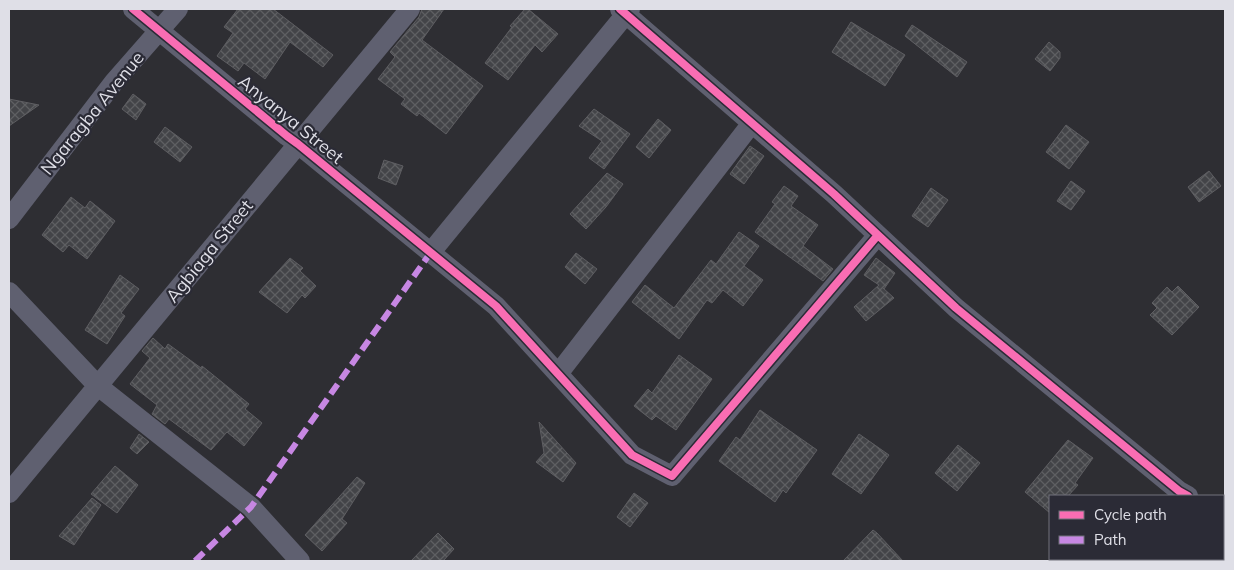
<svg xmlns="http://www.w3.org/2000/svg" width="1234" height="570" font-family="Mulish,sans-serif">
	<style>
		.building { fill: url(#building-cross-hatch); stroke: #5e5e62 }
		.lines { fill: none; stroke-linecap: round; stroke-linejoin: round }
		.minor { stroke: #5f6070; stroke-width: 20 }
		.quiet { stroke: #c787e3; stroke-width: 6; stroke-dasharray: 12 6; stroke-linecap: butt }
		.cycleway-casing { stroke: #2b2b36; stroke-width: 11 }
		.cycleway { stroke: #f96db3; stroke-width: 8 }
		.labels { text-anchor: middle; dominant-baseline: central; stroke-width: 4.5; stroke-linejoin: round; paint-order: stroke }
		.street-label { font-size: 18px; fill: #dfdfe7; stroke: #2b2b36 }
	</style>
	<defs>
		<pattern id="building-cross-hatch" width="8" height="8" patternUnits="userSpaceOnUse" patternTransform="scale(1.25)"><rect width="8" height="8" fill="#434448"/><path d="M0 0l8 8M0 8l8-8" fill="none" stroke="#5e5f62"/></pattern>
	</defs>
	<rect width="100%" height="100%" fill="#2e2e33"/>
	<path class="building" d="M238,9H273L333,55L323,67L290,42L265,79L244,63L238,71L217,56L233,33L224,27Z
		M422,9H444L422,40L483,86L446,134L419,113L417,116L401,104L405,99L378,79L395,57L390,52L419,17Z
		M525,9H528L558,34L542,52L535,45L508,80L485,63L512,27L510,26Z
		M851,22L905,55L885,86L832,52Z
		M912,25L967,62L957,77L905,36Z
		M1049,42L1060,52V58L1050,71L1035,59Z
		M133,94L146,104L136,120L122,109Z
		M9,99L39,105L9,126Z
		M594,109L630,134L604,169L589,158L602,141L579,126Z
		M658,119L671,130L649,158L636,147Z
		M1066,125L1089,142L1069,169L1046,152Z
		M165,127L192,147L180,162L154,142Z
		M750,146L764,156L744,184L730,174Z
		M384,160L403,166L396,185L378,178Z
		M1209,171L1221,186L1199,202L1188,187Z
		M607,173L623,184L606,207L586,229L570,214Z
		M1071,181L1085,191L1071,210L1057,201Z
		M784,186L798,196L791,206L818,225L803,246L833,269L823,281L755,232L775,204L772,202Z
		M931,188L948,200L928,227L912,216Z
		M71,197L85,208L90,201L115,221L87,259L69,245L63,252L42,235Z
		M739,232L759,246L744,266L763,280L743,306L723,290L712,303L707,300L679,339L632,302L645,285L674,308L711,260L716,264Z
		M576,253L597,269L585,284L565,267Z
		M290,258L303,268L300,271L316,286L305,298L302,295L287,313L259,292Z
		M876,258L895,273L884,289L883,288L894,298L866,321L854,307L879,285L864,275Z
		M120,275L139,289L121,313L125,316L107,344L85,330Z
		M1178,286L1199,307L1172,335L1150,315L1157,308L1152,303L1167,287L1172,292Z
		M153,338L165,349L168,344L201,368L202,366L249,404L245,409L262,423L244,446L227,432L211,450L169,419L165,424L152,414L157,405L130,384L150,358L142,351Z
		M679,355L712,379L676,430L656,416L652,420L634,406L648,389L652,393Z
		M760,410L817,450L786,493L783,490L775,502L719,461L736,437L740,440Z
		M539,422L576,463L563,482L536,462L544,453Z
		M139,434L149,442L137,454L130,448Z
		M859,434L889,455L861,494L832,474Z
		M1068,440L1093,458L1075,483L1078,485L1068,496H1050V513L1025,492Z
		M958,445L980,463L957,491L935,473Z
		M115,466L138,485L117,513L91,494Z
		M357,477L365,483L342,519L347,523L322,551L305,535Z
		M634,493L648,503L630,527L617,517Z
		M92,498L101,505L74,545L59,536Z
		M873,530L877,533L903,561H843Z
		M438,533L454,549L443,561H411Z"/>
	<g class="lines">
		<path class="minor" d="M133,9L287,136L298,144L496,306L632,455L672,476L878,235
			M620,9L834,194L956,308L1179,491L1188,496
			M9,219L114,82L178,9
			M431,252L630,9
			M9,292L98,386L251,507L300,561
			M558,374L752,123
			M9,493L410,9
			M1223,516L1225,518"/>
		<path class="quiet" d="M195,561L251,507L431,252"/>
		<defs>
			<path id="cycleway" d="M133,9L287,136L298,144L496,306L632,455L672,476L878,235
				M620,9L834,194L956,308L1179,491L1188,496"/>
		</defs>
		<use href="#cycleway" class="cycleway-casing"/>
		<use href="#cycleway" class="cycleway"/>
	</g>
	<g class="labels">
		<g class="street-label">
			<text transform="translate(92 113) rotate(-51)">Ngaragba Avenue</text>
			<text transform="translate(291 119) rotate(39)">Anyanya Street</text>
			<text transform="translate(209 251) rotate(-51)">Agbiaga Street</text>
		</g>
	</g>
	<rect width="1234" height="570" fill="none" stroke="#dfdfe7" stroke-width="20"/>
	<rect x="1049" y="495" width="175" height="65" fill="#2b2b36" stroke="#73737d"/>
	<rect x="1059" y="511" width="25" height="8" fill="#f96db3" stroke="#73737d"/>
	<text x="1094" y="520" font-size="15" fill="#dfdfe7">Cycle path</text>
	<rect x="1059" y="536" width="25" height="8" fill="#c787e3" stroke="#73737d"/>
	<text x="1094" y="545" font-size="15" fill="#dfdfe7">Path</text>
</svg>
